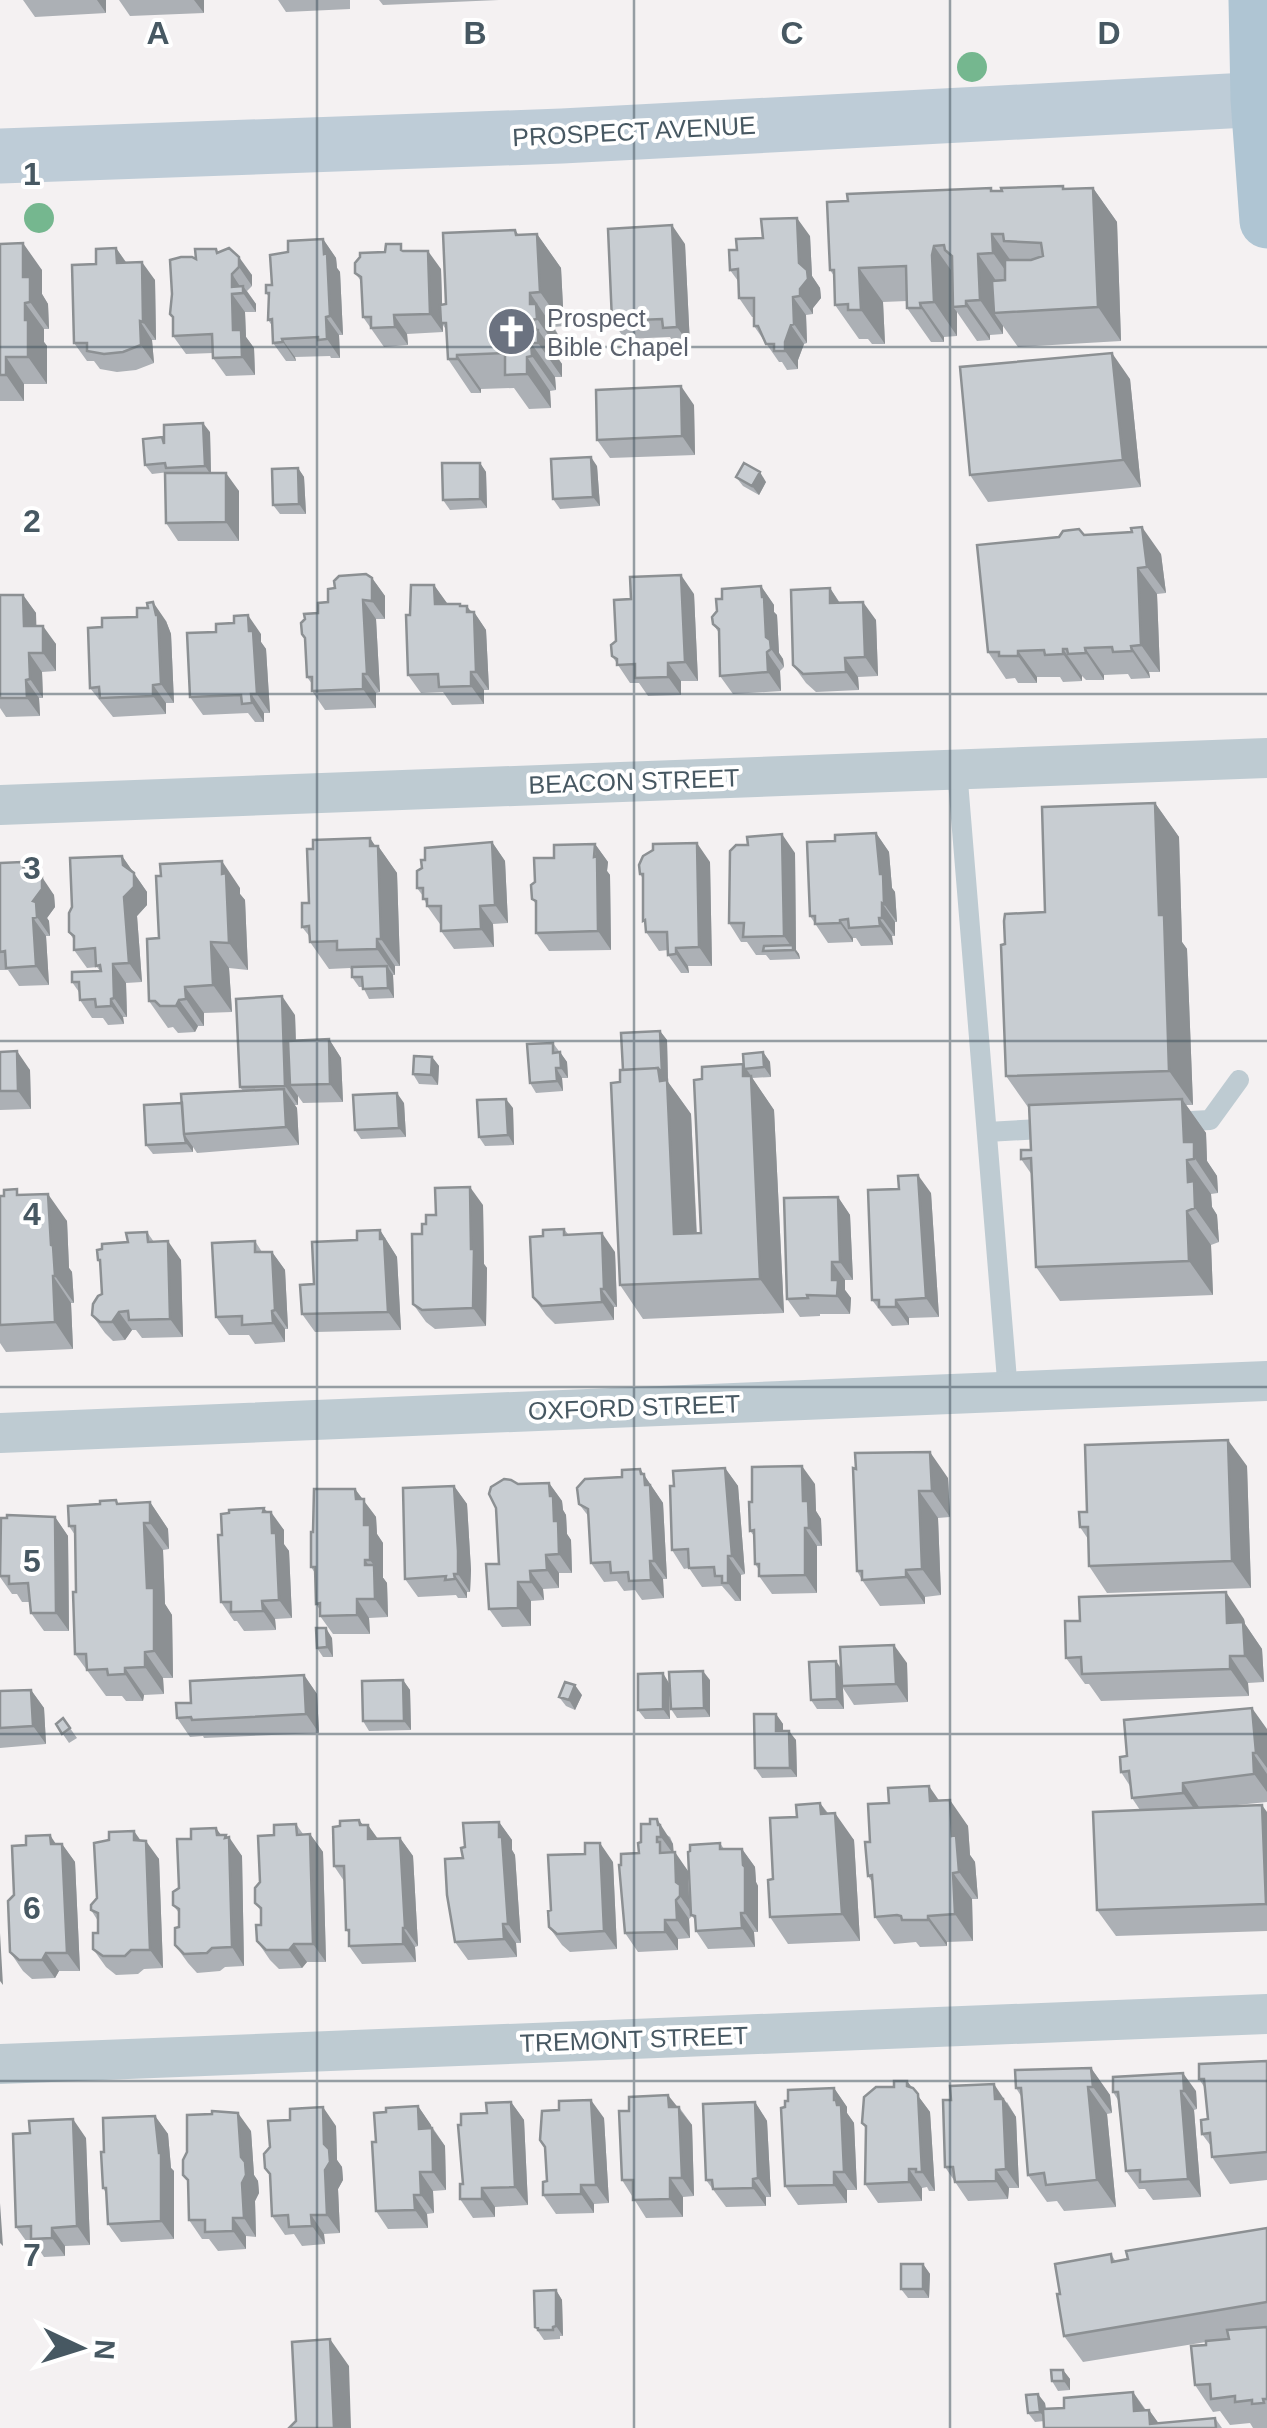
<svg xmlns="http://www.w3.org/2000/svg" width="1267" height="2428" font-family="Helvetica,sans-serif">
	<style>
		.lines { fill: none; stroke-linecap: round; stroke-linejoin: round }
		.service { stroke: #becbd2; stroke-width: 20 }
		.minor { stroke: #becbd2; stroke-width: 40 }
		.secondary { stroke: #beccd7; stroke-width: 55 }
		.primary { stroke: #afc5d3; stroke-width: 55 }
		.tree { fill: #75b78f }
		.wall { fill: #acb0b5 }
		.shaded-wall { fill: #8c9093 }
		.building { fill: #c8cdd2; stroke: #8c9093; stroke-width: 2.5 }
		.grid { fill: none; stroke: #475862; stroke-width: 2.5; stroke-opacity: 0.55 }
		.labels { text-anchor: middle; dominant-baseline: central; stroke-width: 8; stroke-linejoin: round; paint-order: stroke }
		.street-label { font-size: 25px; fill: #475862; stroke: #fff }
		.worship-label { font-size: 25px; fill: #5b616d; stroke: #fff; text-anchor: start }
		.grid-label { font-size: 32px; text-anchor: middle; font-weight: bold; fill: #475862; stroke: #fff; stroke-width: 8; stroke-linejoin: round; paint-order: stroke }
	</style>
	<rect width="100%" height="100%" fill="#f4f1f2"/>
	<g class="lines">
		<path class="service" d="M957,769L1008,1392
			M1172,1122L1210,1120L1239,1080
			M987,1132L1058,1128"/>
		<path class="minor" d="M0,805L1267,758
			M0,1433L1267,1381
			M0,2064L1267,2014"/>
		<path class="secondary" d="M0,156L562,136L1267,99"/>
		<path class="primary" d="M1256,0L1258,99L1267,221"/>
	</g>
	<g class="tree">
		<circle cx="972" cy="67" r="15"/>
		<circle cx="39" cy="218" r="15"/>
	</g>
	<path class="wall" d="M23,0H106V13L35,17Z
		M119,0H204V13L130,16Z
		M278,0H350V9L286,12Z
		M379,0H499L383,5Z
		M1063,186L1065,189L1093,188L1117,222L1121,341L1018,347L1003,326V334L990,335V340L977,341L957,312V336L944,337V342H931L907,308V301L883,302L885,344H872L868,339H859L835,305L834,276L830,270L991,188L993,191Z
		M515,230L518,235L537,234L561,268L564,326L554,327L560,338L561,353L555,354L562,364V377H555L556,390L550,391L551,408L529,409L514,388L481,389V393H471L448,359L447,331L443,325V332L407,334L408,345L384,347L363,317L361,281L355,273L406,251L441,269L442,305L446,304Z
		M810,236L812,276L820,288L821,298L813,308V314L806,315L807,343L804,344L798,360V369L787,370L782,362H779L754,326V317H752L739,298L738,281L730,270L737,250Z
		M323,239L336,258L337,268L340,272L343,335H339L340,358H331L330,356L295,357L296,361H286L273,343V327L268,320L269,297L266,293L288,252Z
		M0,244L42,270V294L48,304L49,329H44V342L47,346V384H24V401H0Z
		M685,244L690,345L676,346L670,337L625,339L612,321Z
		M116,248L126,262L155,280L156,340H152L154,363L136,370L117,372L100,369L94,361H87L74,343L96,264Z
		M219,252L252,275V286L247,291L256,304V312H245L246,337L254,348L255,375L226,376L213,358V353L186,354L173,336L196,259Z
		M1130,379L1141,487L988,502L970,475Z
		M694,405L695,455L610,458L597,440Z
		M210,432L211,473L239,491V541H178L166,523L169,472L152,474L145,465L164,440Z
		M480,463L486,472L487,508L450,510L443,500Z
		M597,466L600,506L560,509L553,499Z
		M298,468L304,477L306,514H280L273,505Z
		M736,477L766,482L759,495L743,486Z
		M1084,535L1161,554L1166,593L1157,594L1160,672H1149L1150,678L1131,679L1128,674L1104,675V680H1086L1082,676V681L1063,682L1060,677H1037V683H1018L1015,678L1006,679L988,652Z
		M372,578L385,596V619H376L380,692L376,693V708L325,710L312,691V684L307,677L318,613L328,602L335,588Z
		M434,585L447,604L461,606L474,612L486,630L489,690H484V704L452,705L443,692L421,693L408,675L410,615Z
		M761,586L774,605V612L777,615L779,653L783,659L784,667L780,671L781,691L733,694L720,676L719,633L713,624L722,599Z
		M830,588L840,603L876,620L878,676L858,677L859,690L816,692L806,683L793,665Z
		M694,594L698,681H681V695L648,696L639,683H630L612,656L631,599Z
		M0,595H23L36,613V626L56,644V671L42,672L43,698H39L40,716L6,717L0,708Z
		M166,621L171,634L174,703H166V714L113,717L90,688L102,627Z
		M261,634V642L266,649L270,713H264V722H255L248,713L203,715L190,697Z
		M1155,803L1179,837L1182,942L1187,949L1193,1105H1186L1206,1133L1207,1161L1217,1176L1218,1193L1211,1194L1212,1207L1217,1215L1219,1242L1211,1245L1213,1295L1060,1301L1036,1267L1032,1175L1021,1159L1031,1150L1030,1110L1006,1076L1005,944L1045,912Z
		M876,833L889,852L892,888L895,892L897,922H895V936H892L893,945L861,946L856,938H853V942L828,943L810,916L835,841Z
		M370,838L375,846H378L397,873L400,966H395V975H393L394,998L369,999L363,987H359L352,977V971L350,968L329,969L310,942V937L302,927L309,903L313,849Z
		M492,842L505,861L508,923L493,924L494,947L454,949L441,931V924H440L427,906L423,896L417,888L422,868L425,860Z
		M595,844L608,862L607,871L610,875L611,950L549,951L536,933V904L532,899L554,858Z
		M795,853L796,950L799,954L800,959L770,960L766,955H756L747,942H741L729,923Z
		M122,856L147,892V905L137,916L142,982L126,983L127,1017H123L124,1024L108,1025L103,1018H92L80,1000L79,992L72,982L100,971L97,967L87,968L74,950V940L69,932Z
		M710,862L712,966H688L689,973H681L668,955V950L659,951L646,932L645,924L643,921V879L640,874Z
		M0,863L27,869L54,895L55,907L47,918L49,921L50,936H46L49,985L19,986L8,970H0Z
		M240,888V894L245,900L248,970L229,968L232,1012L204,1013V1026H198L195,1032L178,1033L173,1027L168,1028L149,1001L159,938Z
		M295,1015L296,1040L329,1039L341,1058L343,1102L303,1103L298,1096V1105H294L297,1108L299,1145L197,1153L193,1147V1152L153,1154L146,1145L182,1103L243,1091L240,1087Z
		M660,1031L667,1040L668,1082L691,1114L697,1234L701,1233L702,1079L743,1064L763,1052L770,1062L771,1077L752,1078L774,1110L784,1313L643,1319L620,1285V1082L623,1070Z
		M553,1043L567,1062L568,1078H562L563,1091L536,1093L530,1083Z
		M0,1052L30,1070L31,1109L0,1110Z
		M432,1057L439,1066L438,1085L419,1084L413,1074Z
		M404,1103L406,1137L361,1139L355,1130Z
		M513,1108L514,1145L485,1146L479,1137Z
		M931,1193L939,1317L909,1318V1325L892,1326L872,1300Z
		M21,1195L67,1221L69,1268L72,1272L74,1303H71L73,1349L6,1352L0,1343V1196Z
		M838,1197L850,1215L853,1280H845V1290L851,1298L850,1314H820V1316L800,1317L787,1299Z
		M483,1205L484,1264L487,1268L486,1326L435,1329L426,1322L413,1304L422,1234L426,1224L436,1215Z
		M564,1229L568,1234L615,1252L617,1307H614V1320L555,1324L546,1315L533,1297L543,1236Z
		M380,1230L397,1257L401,1330L315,1332L302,1314L314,1284L357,1240Z
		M147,1232L154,1242L181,1260L183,1337L142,1338L136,1330H132L125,1340L113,1341L105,1333L92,1315L102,1294L100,1264L98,1260Z
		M255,1241L262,1252H272L285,1270L288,1329H285V1342L255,1344L249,1335H229L216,1317Z
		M1247,1466L1251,1588L1107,1593L1089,1566L1088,1539L1080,1527Z
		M725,1468L738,1486L745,1574L741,1575V1601H735L722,1586L702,1587L689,1568L684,1569L672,1550L674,1486Z
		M853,1468L948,1478L950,1517L938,1518L941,1595L925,1597V1604L880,1606L862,1580L857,1571Z
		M640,1469L663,1503L667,1579H663L664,1598L642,1600L635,1590L624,1591L617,1581L604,1582L591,1563L589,1517L579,1504L622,1477Z
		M549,1483L562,1501L563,1510L566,1515L567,1534L571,1540L572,1573H559V1588L543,1589L544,1600L531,1601V1626L502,1627L489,1609L499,1564L496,1508L518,1484Z
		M815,1484L816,1511L821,1519L822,1546H817V1593L772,1594L759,1576V1570L755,1564V1537L750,1531L752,1502Z
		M454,1486L467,1504L471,1570L470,1592H467V1598H458L456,1595L418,1597L405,1579Z
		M355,1489L376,1517L377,1534L383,1543V1578L387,1583L388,1617L369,1618L370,1634H333L320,1616V1610L316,1604L315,1573L311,1567L313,1532Z
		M150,1502L168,1529L169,1549L163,1550L165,1604L172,1615L173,1678H163L164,1694L144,1695L143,1701H126L122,1696H106L75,1654L76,1592L75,1535L69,1526L119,1504Z
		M264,1508L284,1530V1545L289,1551L292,1618L275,1619L276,1630L244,1631L237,1621H234L221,1602L222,1535Z
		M55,1517L68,1536L69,1631H44L31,1613L30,1602H22L17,1594H12L0,1577V1553Z
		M1244,1619L1245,1624L1262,1649L1264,1682L1248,1683L1249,1696L1101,1701L1089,1684H1085L1066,1658Z
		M332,1638L333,1657H323L317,1648Z
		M836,1661L841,1668L907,1663L908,1702L854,1705L843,1688L844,1709H817L811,1700Z
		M663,1673L670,1719H645L638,1710Z
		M304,1675L317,1694L319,1733L204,1738L203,1736L190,1737L177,1718L191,1703Z
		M403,1680L410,1690L411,1730L369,1731L363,1721Z
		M710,1680V1717L677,1718L671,1709Z
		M31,1690L44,1708L46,1744L0,1748V1691Z
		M582,1695L575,1710L566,1706L559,1697Z
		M776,1714L783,1724V1731L796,1740L797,1777L762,1778L755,1768Z
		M63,1718L77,1738L69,1743L56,1724Z
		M1267,1729V1802L1227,1806L1267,1812V1931L1116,1936L1097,1910L1140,1810L1132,1798L1130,1786L1121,1772L1127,1756Z
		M939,1800L968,1826L970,1855L975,1862L978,1899H972L973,1941L947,1942V1946L920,1947L916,1942L894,1944L875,1917L872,1882L868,1876L870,1842Z
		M820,1803L828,1813L854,1840L860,1941L788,1944L770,1917L773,1879L797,1817Z
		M359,1820L363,1825H368L377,1839L400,1838L413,1856L418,1946L415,1947L416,1962L362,1964L349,1946V1933L346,1930L344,1881L334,1866L340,1826Z
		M499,1822L512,1840V1850L515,1855L521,1943H516L517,1957L468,1960L455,1942L465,1847Z
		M296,1824L303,1834H310L323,1852L326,1962H307L302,1968L279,1969L270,1960L257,1941L261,1925V1911L255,1903L274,1835Z
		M650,1824L670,1837L673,1844V1852L688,1871L689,1897L691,1900L720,1843L724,1849H742L755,1867L756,1882L758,1886V1932H754L755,1947L708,1949L696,1931L695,1920L692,1916L689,1919L690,1938L678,1939V1950L638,1952L625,1933L621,1865L639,1853L641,1842Z
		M222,1835L227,1837L242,1856L244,1966L225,1967L220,1971L197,1973L188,1963L175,1945L179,1927V1913L173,1905L179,1888Z
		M140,1840L159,1859L163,1968L144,1969L138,1974L116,1975L106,1967L93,1949L98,1933V1921L91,1910Z
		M56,1844H62L75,1862L80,1971H59L55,1978L32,1979L23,1971L10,1952L14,1895Z
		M613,1862L617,1949L570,1952L562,1945L549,1927L551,1910Z
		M1267,2061V2180L1230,2184L1212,2157L1211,2146L1202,2134L1208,2119L1205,2088L1199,2079Z
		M1091,2068L1110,2095L1112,2113L1107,2114L1116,2207L1064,2211L1057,2201L1047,2202L1028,2175L1021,2096L1016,2088Z
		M907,2081L930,2112L935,2191H929L927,2187L922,2188V2201L878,2203L865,2184L866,2129L862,2123L894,2087Z
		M834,2088L847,2107V2113L854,2123L857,2190H847V2203L798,2205L785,2186V2107Z
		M1196,2091L1197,2109L1194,2110L1201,2197L1153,2200L1145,2189H1139L1126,2171L1118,2100L1113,2092Z
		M511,2102L524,2120L528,2205L495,2207V2217L473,2218L460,2199L463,2184L461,2125Z
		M755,2102L767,2121L771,2197H766V2206L726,2207L706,2180Z
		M1007,2102L1016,2117L1019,2188H1009L1008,2199L968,2201L945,2167Z
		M418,2106L445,2146L446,2190L433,2191L434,2213L427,2214L428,2228L388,2229L376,2211V2142L386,2112Z
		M677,2107H679L692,2125L694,2196L683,2197V2217L646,2218L622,2180Z
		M155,2116L168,2134L171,2168L174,2171V2239L121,2242L108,2224L106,2193L103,2188L104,2152Z
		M604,2118L609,2203L594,2204V2213L556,2214L543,2195L547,2181Z
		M336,2126L337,2160L342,2167L343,2180L338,2189L340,2233L324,2234L325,2244L302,2246L294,2234L285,2235L272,2216Z
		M251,2131L254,2175L258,2181L259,2193L255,2201L256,2237L246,2236V2249L218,2251L209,2239H202L189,2220Z
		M86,2138L90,2245L65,2246V2256L44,2257L36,2245H29L16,2227Z
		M1267,2228V2428H1253L1250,2423L1230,2425L1220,2411L1213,2412L1195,2385L1206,2342L1083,2362L1064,2336L1060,2294L1111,2254L1116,2262Z
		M923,2264L930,2274L929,2298H908L901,2289Z
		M556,2290L562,2300L563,2336H560V2339L544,2340L535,2327Z
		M1063,2370L1070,2379V2390L1058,2391L1052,2381Z
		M1133,2392L1146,2410H1149L1159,2424L1215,2418L1222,2428H1044V2421L1035,2422L1028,2413L1045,2403L1046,2409L1064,2408Z"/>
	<path class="shaded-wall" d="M97,0H106V13Z
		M194,0H204V13Z
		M1093,188L1117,222L1121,341L1098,307Z
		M797,218L810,236L812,276L820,288L821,298L813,308V314L800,296Z
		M672,225L685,244L690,345L677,327Z
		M515,230L539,264L537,234L561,268L564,326L540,292L516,235Z
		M992,234L1016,268L1017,287L993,253Z
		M323,239L336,258L337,268L340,272L343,335L330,316Z
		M23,243L42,270V294L48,304L49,329L30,302L23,277Z
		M934,246L958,280L953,307L957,312V336L934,302L932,255Z
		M116,248L129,267L117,263Z
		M428,251L441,269L443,332L430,314Z
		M978,254L1001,288L994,313L1003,326V334L980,300Z
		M239,257L252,275V286L239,267Z
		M142,262L155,280L156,340L143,322Z
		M859,268L883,302L885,344L861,310Z
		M232,274L243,291V286L256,304V312L243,293L232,287Z
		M530,293L560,338L561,353L537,319L530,304Z
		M232,294L245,312L246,337L254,348L255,375L242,357L233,330Z
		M793,297L806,315L807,343L794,324Z
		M966,301L990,335V340L966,306Z
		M25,303L44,329V342L47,346V384L28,357Z
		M920,303L944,337V342L921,308Z
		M394,315L407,334L408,345L395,327Z
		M326,317L339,335L340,358L327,339Z
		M531,320L562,364V377L538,343L531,330Z
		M140,321L152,340L154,363L141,345Z
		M791,325L804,344L798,360V369L785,351V342Z
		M282,339L295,357L296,361L283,342Z
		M531,343L555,377L556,390L532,356Z
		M1112,353L1130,379L1141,487L1123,460Z
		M457,355L481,389V393L457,359Z
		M6,357L24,384V401L6,375Z
		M527,357L550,391L551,408L527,374Z
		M681,386L694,405L695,455L682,436Z
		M203,423L210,432L211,475L205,466Z
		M591,457L597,466L600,506L593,497Z
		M480,463L486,472L487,508L480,499Z
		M298,468L304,477L306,514L299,504Z
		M760,472L766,482L759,495L752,486Z
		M226,473L239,491V541L226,522Z
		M1142,527L1161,554L1166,593L1147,567Z
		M1138,568L1157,594L1160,672L1141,645Z
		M681,575L694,594L698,681L685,662Z
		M372,578L385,596V619L372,601Z
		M434,585L447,603L448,623L435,604Z
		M761,586L774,605V612L777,615L779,653L783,659L784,667L771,649L766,637Z
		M830,588L842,607L830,603Z
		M23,595L36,613L37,644L24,626Z
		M363,600L376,619L380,692L367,674Z
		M153,602L166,621L171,634L174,703L161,684Z
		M863,602L876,620L878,676L865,657Z
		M467,606L474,616V612L486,630L489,690L476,672Z
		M248,615L261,634V642L266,649L270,713L257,694Z
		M43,626L56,644V671L43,653Z
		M1131,646L1149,672L1150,678L1132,651Z
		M1085,648L1104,675V680L1086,653Z
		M1063,649L1082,676V681L1063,654Z
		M1018,651L1037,677V683L1018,656Z
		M767,652L780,671L781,691L768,672Z
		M29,653L42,672L43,698L30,679Z
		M845,658L858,677L859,690L846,672Z
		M668,663L681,681V695L668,677Z
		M471,672L484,690V704L471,686Z
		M363,674L376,693V708L363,689Z
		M26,680L39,698L40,716L27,698Z
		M153,685L166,703V714L153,696Z
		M251,694L264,713V722L252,703Z
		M1155,803L1179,837L1182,942L1187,949L1193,1105L1169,1071L1159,915Z
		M876,833L889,852L892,888L895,892L897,922L884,904Z
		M782,834L795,853L796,950L799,954L800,959L784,936Z
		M370,838L378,850V846L397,873L400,966L381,939Z
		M492,842L505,861L508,923L495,905Z
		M697,843L710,862L712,966L699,947Z
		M595,844L608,862L607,871L610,875L611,950L598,931Z
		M122,856L147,892V905L137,916L142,982L129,963Z
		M222,861L240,888V894L245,900L248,970L229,943Z
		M42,877L54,895L55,907L47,918L49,921L50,936L37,917L33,901Z
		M882,903L895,922V936L882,918Z
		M480,906L493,924L494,947L481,929Z
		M33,918L46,936L49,985L36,966Z
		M879,918L892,936L893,945L880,926Z
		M840,920L853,938V942L840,923Z
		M377,939L395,966V975L377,949Z
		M211,942L229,968L232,1012L213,985Z
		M676,948L688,966L689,973L676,954Z
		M113,964L126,983L127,1017L114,998Z
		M387,966L393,975L394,998L388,988Z
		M185,987L204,1013V1026L186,999Z
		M282,996L295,1015L297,1085H290L298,1096V1105L285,1086Z
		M111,999L123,1017L124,1024L111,1006Z
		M179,1000L198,1026L195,1032L176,1006Z
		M660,1031L667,1040L668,1082L691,1114L698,1268L674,1234L658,1068Z
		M329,1039L341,1058L343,1102L330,1084Z
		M17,1051L30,1070L31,1109L18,1091Z
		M560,1052L567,1062L568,1078L561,1068Z
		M763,1052L770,1062L771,1077L764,1067Z
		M432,1057L439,1066L438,1085L431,1075Z
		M743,1064L774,1110L784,1313L760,1279Z
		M556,1068L562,1078L563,1091L557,1081Z
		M284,1089L297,1108L299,1145L286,1127Z
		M397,1093L404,1103L406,1137L399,1128Z
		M506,1099L513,1108L514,1145L508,1135Z
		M1182,1099L1206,1133L1207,1161L1217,1176L1218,1193L1184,1142Z
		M186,1137L193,1147V1152L186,1143Z
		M1187,1160L1211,1194L1212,1207L1217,1215L1219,1242L1195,1208L1188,1182Z
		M918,1175L931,1193L939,1317L926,1298Z
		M470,1187L483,1205L484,1264L487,1268L486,1326L473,1308Z
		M48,1194L67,1221L69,1268L72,1272L74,1303L55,1276L51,1245Z
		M838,1197L850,1215L853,1280L840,1262Z
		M1187,1211L1211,1245L1213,1295L1189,1261Z
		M380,1230L397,1257L401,1330L388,1312Z
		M602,1233L615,1252L617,1307L604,1289Z
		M168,1241L181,1260L183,1337L170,1319Z
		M272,1252L285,1270L288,1329L275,1310Z
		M832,1262L845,1280V1290L851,1298L850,1314L837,1296L832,1280Z
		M53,1276L71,1303L73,1349L55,1322Z
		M601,1289L614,1307V1320L602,1302Z
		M896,1300L909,1318V1325L896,1307Z
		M272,1311L285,1329V1342L273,1323Z
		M119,1312L132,1330L125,1340L112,1322Z
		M1228,1440L1247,1466L1251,1588L1232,1561Z
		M930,1452L948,1478L950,1517L932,1491Z
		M802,1466L815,1484L816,1511L821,1519L822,1546L809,1528L803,1501Z
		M725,1468L738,1486L745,1574L732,1556Z
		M640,1469L663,1503L667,1579L654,1561L645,1485Z
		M549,1483L562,1501L563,1510L566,1515L567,1534L571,1540L572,1573L559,1554L550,1496Z
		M454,1486L467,1504L471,1570L470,1592L458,1574Z
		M355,1489L376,1517L377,1534L383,1543V1578L370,1560L364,1525L356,1499Z
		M919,1491L938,1518L941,1595L922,1569Z
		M150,1502L168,1529L169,1549L150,1523Z
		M264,1508L271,1520V1512L284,1530V1544L289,1551L292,1618L279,1600L272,1533L263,1512Z
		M55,1517L68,1536L69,1631L56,1613Z
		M144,1523L163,1550L165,1604L172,1615L173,1678L154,1651L147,1588Z
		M805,1528L817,1546V1593L805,1575Z
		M546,1555L559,1573V1588L547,1570Z
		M728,1556L741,1575V1601L728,1583Z
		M365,1560L374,1573V1565L387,1583L388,1617L375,1599Z
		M650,1561L663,1579L664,1598L651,1580Z
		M906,1570L925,1597V1604L906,1577Z
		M530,1571L543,1589L544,1600L531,1582Z
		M454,1574L467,1592V1598L455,1579Z
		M518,1582L531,1601V1626L518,1608Z
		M1226,1592L1244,1619L1245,1624L1262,1649L1264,1682L1245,1656L1227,1623Z
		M357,1599L369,1618L370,1634L357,1615Z
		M262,1601L275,1619L276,1630L263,1611Z
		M326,1628L332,1638L333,1657L327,1647Z
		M894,1645L907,1663L908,1702L896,1684Z
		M145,1652L163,1678L164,1694L145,1667Z
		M1230,1656L1248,1683L1249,1696L1230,1669Z
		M836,1661L842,1671L844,1709L837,1699Z
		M125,1668L144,1695L143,1701L125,1674Z
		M703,1671L710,1680V1717L704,1708Z
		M663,1673L669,1683L670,1719L663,1709Z
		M304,1675L317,1694L319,1733L306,1714Z
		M403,1680L410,1690L411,1730L404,1721Z
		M575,1685L582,1695L575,1710L569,1700Z
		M31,1690L44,1708L46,1744L33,1726Z
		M1252,1708L1267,1729V1768L1256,1753Z
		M776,1714L783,1724V1740L776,1731Z
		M789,1731L796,1740L797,1777L790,1768Z
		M1253,1753L1267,1774V1792L1254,1774Z
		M1183,1783L1201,1810L1202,1820L1183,1793Z
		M929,1786L947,1812L930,1801Z
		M950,1800L968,1826L970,1855L975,1862L978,1899L959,1872L952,1836Z
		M820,1803L836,1826L835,1813L854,1840L860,1941L842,1914L821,1814Z
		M1262,1805L1267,1812V1906L1266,1904Z
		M657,1819L673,1844L674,1855L661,1837Z
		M359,1820L368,1832V1825L381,1843V1858L360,1825Z
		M499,1822L512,1840V1850L515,1855L521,1943L508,1924Z
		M216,1828L229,1846L226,1835L229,1840V1837L242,1856L244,1966L232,1947Z
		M134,1831L146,1848V1841L159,1859L163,1968L150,1950Z
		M310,1834L323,1852L326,1962L313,1944Z
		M50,1835L62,1853V1844L75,1862L80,1971L67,1953Z
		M400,1838L413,1856L418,1946L405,1928Z
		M600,1843L613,1862L617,1949L604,1931Z
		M742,1849L755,1867L756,1882L758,1886V1932L745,1913Z
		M675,1852L688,1871L689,1897L693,1903V1915L680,1896L676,1882Z
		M953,1873L972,1899L973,1941L955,1914Z
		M676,1900L689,1919L690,1938L677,1920Z
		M741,1913L754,1932L755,1947L742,1928Z
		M928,1916L947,1942V1946L928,1920Z
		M665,1920L678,1939V1950L665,1932Z
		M503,1924L516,1943L517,1957L504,1939Z
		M403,1928L415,1947L416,1962L403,1944Z
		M0,1933L3,1985L0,1981Z
		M294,1944L307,1962L302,1968L289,1950Z
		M46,1953L59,1971L55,1978L42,1960Z
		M1091,2068L1110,2095L1112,2113L1093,2087Z
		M1183,2073L1196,2091L1197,2109L1184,2091Z
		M907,2081L930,2112L935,2191L922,2172Z
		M994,2084L1016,2117L1019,2188L1006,2169Z
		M1088,2087L1107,2114L1116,2207L1097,2180Z
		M834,2088L847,2107V2113L854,2123L857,2190L844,2172Z
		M1181,2091L1194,2110L1201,2197L1188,2179Z
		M668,2095L692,2125L694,2196L682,2178L669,2107Z
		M591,2100L604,2118L609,2203L596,2185Z
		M511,2102L524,2120L528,2205L515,2187Z
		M755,2102L767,2121L771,2197L758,2178Z
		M418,2106L431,2125L432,2147L419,2129Z
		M323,2107L336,2126L337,2160L342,2167L343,2180L338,2189L340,2233L327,2215Z
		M238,2113L251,2131L254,2175L258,2181L259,2193L255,2201L256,2237L244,2218Z
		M155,2116L168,2134L171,2168L174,2171V2239L161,2221Z
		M73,2119L86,2138L90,2245L77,2226Z
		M432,2128L445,2146L446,2190L433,2172Z
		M909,2169L922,2188V2201L909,2182Z
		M996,2170L1009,2188L1008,2199L996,2181Z
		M420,2172L433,2191L434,2213L421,2195Z
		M834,2172L847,2190V2203L834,2185Z
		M670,2178L683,2197V2217L670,2199Z
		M753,2179L766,2197V2206L753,2188Z
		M581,2185L594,2204V2213L581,2194Z
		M482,2188L495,2207V2217L482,2199Z
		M414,2195L427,2214L428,2228L415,2210Z
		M0,2203L3,2246L0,2243Z
		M311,2215L324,2234L325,2244L312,2226Z
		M233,2218L246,2236V2249L233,2231Z
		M52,2228L65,2246V2256L52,2238Z
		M923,2264L930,2274L929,2298L923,2289Z
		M556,2290L562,2300L563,2336L556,2326Z
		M330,2339L349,2366L351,2428H334Z
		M1063,2370L1070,2379V2390L1064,2381Z
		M1133,2392L1149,2416V2410L1162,2428H1146L1134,2411Z
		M1038,2394L1045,2403L1047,2421L1040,2412Z"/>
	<path class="building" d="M1063,186V189L1093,188L1098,307L994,313L992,281L1005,280V260H1031L1043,256L1041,243L1004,241L1003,234H992L993,253L978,254L980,300L966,301V306L953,307L952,256L945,250L944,245L934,246L932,255L934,302L920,303L921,308H907L906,266L859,268L861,310H848V304L835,305L834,270H830L827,202L848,201L847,194L991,188V191H1002L1001,188Z
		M797,218L799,263L807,270L808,279L800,289V296L793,297L794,324L791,325L785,342V351H774V344H766L758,326H754V298H739L738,269L730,270L729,250H737L736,239L763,238L761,219Z
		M672,225L677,327L663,328L662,319L612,321L608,229Z
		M515,230L516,235L537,234L540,292L530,293V304H536L537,319L531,320V330H538V343H531L532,356L527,357V374L505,375V353L457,355V359H448L446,323H441L440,305L446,304L443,233Z
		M323,239L324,254L327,253L330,316L326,317L327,339L318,340V337L282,339L283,342L273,343L272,319L268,320L269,293H266V285H272L270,255L288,252V241Z
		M23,243V277H30V302L25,303V320H28V357H6V375H0V244Z
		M386,244H401V250L403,251H428L430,314L394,315L395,327L371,328V317H363L361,277L355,273V263L360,257V253L385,252Z
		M116,248L117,263L142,262L143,322L140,321L141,345L123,352L104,354L87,351V343H74L72,265L96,264V249Z
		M229,248L239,257V267L232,274V287L243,286V293L232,294L233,330H241L242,357L213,358L212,334L173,336V317L170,314L172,294L170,260L181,257H192L196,259L195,249H216L217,253Z
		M1112,353L1123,460L970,475L960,367Z
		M681,386L682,436L597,440L596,390Z
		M203,423L205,466L166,468L165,463L145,465L143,439L162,437L164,444V425Z
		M591,457L593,497L553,499L551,459Z
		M442,463H480V499L443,500Z
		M744,463L760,472L752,486L736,477Z
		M298,468L299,504L273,505L272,469Z
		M165,473H226V522L166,523Z
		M1142,527L1147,567L1138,568L1141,645L1131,646L1132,651L1113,652L1112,647L1085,648L1086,653L1068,654L1067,649H1063V654L1045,655L1044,650L1018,651V656H999V652H988L977,545L1059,537L1063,531L1079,529L1084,535L1132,532L1131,528Z
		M366,574L372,578V601L363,600L367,674H363V689L312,691V677H307L305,638L302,634L301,623L305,619L304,614L318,613V603L328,602V589L335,588L334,581L339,576Z
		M681,575L685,662L668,663V677L635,678V664L617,665V659L612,656L611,645L616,641L614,600L631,599L630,577Z
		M411,585H434L435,604H460V606H467V612H474L476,672H471V686L439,687L438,674L408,675L406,615H410Z
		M761,586L762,597H764L766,637L770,640L771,649L767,652L768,672L720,676L719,629L713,624L712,617L717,611L716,599H722V589Z
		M830,588V603L863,602L865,657L845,658L846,672L803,674L793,665L791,590Z
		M0,595H23L24,626H43V653H29L30,679L26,680L27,698H0Z
		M153,602L156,615H158L161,684L153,685V696L100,698L99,687L90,688L88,628L102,627V618L137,617V608H148L147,603Z
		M248,615L249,631H253L257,694H251L252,703L242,704L241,695L190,697L187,633L216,632V624L234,623V616Z
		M1155,803L1159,915H1164L1169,1071L1006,1076L1001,945L1005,944L1004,921L1005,914L1045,912L1042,807Z
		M876,833L880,874H883L884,904L882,903V918H879L880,926L849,928L848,919L840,920V923L815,924V916H810L807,842L835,841V835Z
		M782,834L784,936L743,937L744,923H729L730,851L736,845H748L747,837Z
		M370,838V846H378L381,939H377V949L340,950H337V941L310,942L309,926L302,927V903H309L307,849H313V840Z
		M492,842L495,905L480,906L481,929L441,931V906H427V899H423V888H417V871L422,868L421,860H425V848Z
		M697,843L699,947L676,948V954L668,955L667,932H646L645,920L643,921V874H640L639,865L643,856L653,850V844Z
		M595,844L594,857L597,856L598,931L536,933V901L532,899L531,885L535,882L534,858H554V845Z
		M122,856L123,865L134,873V887L124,897L129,963L113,964L114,998L111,999V1006L96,1007L95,999L80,1000L79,982H72V972L101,971L100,965L96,966L95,948L74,950V936L69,932V913L72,907L70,858Z
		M222,861V874L226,873L229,943L211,942L213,985L185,987L186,999L179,1000L176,1006H160L155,1001H149L147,939L159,938L156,876H161L160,864Z
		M22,862L24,869H32L42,877V889L33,901L36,902L37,917L33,918L36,966L6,968L5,951L0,952V863Z
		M793,945V950L763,951L764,946Z
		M387,966L388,988L363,989L362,977H352V967Z
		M282,996L285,1086L240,1087L236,999Z
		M660,1031L662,1073L658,1068L623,1070L621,1033Z
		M329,1039L330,1084L290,1085L288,1041Z
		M553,1043V1053L560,1052L561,1068H556L557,1081L530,1083L527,1044Z
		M17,1051L18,1091H0V1052Z
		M763,1052L764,1067L744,1069L743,1054Z
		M414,1056L432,1057L431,1075L413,1074Z
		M743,1064V1076H751L760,1279L620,1285L611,1083L620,1082V1070L658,1068L660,1081L667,1080L674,1234L701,1233L694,1080L702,1079V1067Z
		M284,1089L286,1127L184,1134L181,1094Z
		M397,1093L399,1128L355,1130L353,1095Z
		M506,1099L508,1135L479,1137L477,1100Z
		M1182,1099L1184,1142H1194V1159L1187,1160L1188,1182L1194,1181L1195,1208L1187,1211L1189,1261L1036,1267L1031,1158L1021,1159V1150H1031L1029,1105Z
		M182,1103L184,1134L186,1143L146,1145L144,1105Z
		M918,1175L926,1298L896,1300V1307H879V1300H872L868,1190L899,1189L898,1176Z
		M470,1187L471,1249H474L473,1308L422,1310L413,1304L412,1234H422V1224H426V1215H436L435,1188Z
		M17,1189V1195L48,1194L51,1245L53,1246L55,1276H53L55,1322L0,1325V1196H4V1190Z
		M838,1197L840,1262H832V1280H838L837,1296L807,1295L808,1298L787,1299L784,1198Z
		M564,1229V1235L602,1233L604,1289H601L602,1302L542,1306L533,1297L530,1237L543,1236V1230Z
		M380,1230V1239H384L388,1312L302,1314L300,1285L314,1284L312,1242L357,1240V1231Z
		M147,1232L148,1242L168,1241L170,1319L129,1320L128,1311L119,1312L112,1322H100L92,1315L93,1304L98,1296L102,1294L100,1260H98L97,1250L102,1249V1244L128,1242L126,1233Z
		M255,1241V1252H272L275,1310L272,1311L273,1323L242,1325V1316L216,1317L212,1243Z
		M1228,1440L1232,1561L1089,1566L1088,1527H1080L1079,1512H1087L1085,1445Z
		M930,1452L932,1491H919L922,1569L906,1570V1577L862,1580V1571H857L853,1468L856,1469L855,1453Z
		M802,1466L803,1501H808L809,1528H805V1575L759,1576V1564H755L754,1530L750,1531L749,1502H752V1467Z
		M725,1468L732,1556H728V1583H722V1576H715L714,1567L689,1568L688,1549L672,1550L670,1486H674L673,1471Z
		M640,1469L641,1474H644L645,1485H650L654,1561H650L651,1580L629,1581L628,1572L611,1573L610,1562L591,1563L588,1509L579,1504L577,1488L585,1479L622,1477V1470Z
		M504,1479L511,1480L518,1484L549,1483L550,1496H553L554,1521H558L559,1554L546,1555L547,1570L530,1571L531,1582H518V1608L489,1609L486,1564H499L496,1508L489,1494L491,1487Z
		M454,1486L458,1551V1574H454L455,1579L445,1580L446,1576L405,1579L403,1488Z
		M314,1489H355L356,1499H364V1525H370V1560H365V1565H374L375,1599H357V1615L320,1616V1603L316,1604L315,1567H311V1532H313Z
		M116,1500L117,1504L150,1502V1523H144L147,1588H154V1651L145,1652V1667L125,1668V1674L108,1675L107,1669L87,1670L86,1654H75L73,1592H76L75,1526H69L68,1506L100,1504V1501Z
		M264,1508L263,1512H271L272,1533H276L279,1600L262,1601L263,1611L231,1612V1602H221L218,1535H222L221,1514L229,1513V1510Z
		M7,1515L55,1517L56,1613H31L28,1583L9,1584V1576H0L1,1518H7Z
		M1226,1592L1227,1623L1243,1622L1245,1656H1230V1669L1082,1674L1081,1657L1066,1658L1065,1621H1080L1079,1597Z
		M316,1628H326L327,1647L317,1648Z
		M894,1645L896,1684L842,1686L840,1647Z
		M836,1661L837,1699L811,1700L809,1662Z
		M703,1671L704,1708L671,1709L669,1672Z
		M663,1673V1709L638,1710V1674Z
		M304,1675L306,1714L192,1720L191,1717L177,1718L176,1703H191L190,1681Z
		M403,1680L404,1721H363L362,1681Z
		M565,1682L575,1685L569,1700L559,1697Z
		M31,1690L33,1726L0,1728V1691Z
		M1252,1708L1256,1753H1253L1254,1774L1183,1783V1793L1132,1798L1129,1771L1121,1772L1120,1757L1127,1756L1124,1720Z
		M754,1714H776V1731H789L790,1768H755Z
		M63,1718L70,1728L62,1734L56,1724Z
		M929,1786L930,1801L950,1800L952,1836L956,1835L959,1872L953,1873L955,1914L928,1916V1920H902L901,1916L897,1915L875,1917L872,1875L868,1876L865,1842H870L868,1804L889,1803L888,1788Z
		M820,1803L821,1814L835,1813L842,1914L770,1917L768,1880L773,1879L770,1818L797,1817L796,1805Z
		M1262,1805L1266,1904L1097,1910L1093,1812Z
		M650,1819H657L658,1825H660L661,1837H657V1842H660V1853L675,1852L676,1882L680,1885V1896L676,1900L677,1920H665V1932L625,1933L619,1865H621V1854L639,1853L638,1843L641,1842V1824H650Z
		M359,1820L360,1825H368V1839L400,1838L405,1928H403V1944L349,1946V1930H346L344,1866H334L333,1827L340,1826V1821Z
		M499,1822V1837H502L508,1924H503L504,1939L455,1942L447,1895L445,1859L463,1858L461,1848L465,1847L463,1823Z
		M296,1824L297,1835L310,1834L313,1944H294L289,1950H266L257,1941L256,1925H261V1908L255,1903V1888L260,1882L258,1836L274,1835V1825Z
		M216,1828L217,1835H226L225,1838L229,1837L232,1947L212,1948L207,1953L184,1954L175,1945V1928L179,1927V1909L173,1905V1892L179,1888L177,1839H191V1829Z
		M134,1831V1840L146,1841L150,1950H131L125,1956H103L93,1949V1933H98V1913L91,1910V1905L97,1898L94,1843L109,1840V1832Z
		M50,1835L51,1844H62L67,1953H46L42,1960H19L10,1952L8,1901L14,1895L12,1846L26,1845V1836Z
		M585,1843H600L604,1931L557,1934L549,1927L548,1911L551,1910L548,1855L585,1854Z
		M720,1843V1849H742L743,1865L745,1867V1913H741L742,1928L696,1931L695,1916L691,1915L688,1852L690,1851V1845Z
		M1267,2061V2152L1212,2157L1210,2133L1202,2134L1201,2120L1208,2119L1204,2079H1199V2064Z
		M1091,2068L1093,2087H1088L1097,2180L1046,2185L1044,2173L1028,2175L1021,2088H1016L1015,2070Z
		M1183,2073L1184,2091H1181L1188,2179L1140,2182V2170L1126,2171L1118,2092H1113V2077Z
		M894,2081H907V2086L913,2088L918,2094L922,2172H916V2169H909V2182L865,2184L866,2126L862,2123L864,2097L876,2087H894Z
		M994,2084L995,2099H1003L1006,2169L996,2170V2181L955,2182L953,2167H945L943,2100H951L950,2086Z
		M834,2088V2100H836L837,2105H841L844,2172H834V2185L785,2186L781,2108L785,2107V2101H788V2090Z
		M668,2095L669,2107H679L682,2178H670V2199L633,2200V2180H622L619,2111H629V2097Z
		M591,2100L596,2185H581V2194L543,2195V2182L547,2181L545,2147L540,2140L542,2111L559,2110V2101Z
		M511,2102L515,2187L482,2188V2199H460V2184H463L458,2125H461V2114L487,2113L486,2103Z
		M755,2102L758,2178L753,2179V2188L713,2189L712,2180H706L703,2104Z
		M418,2106L419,2129L432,2128L433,2172H420L421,2195H414L415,2210L376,2211L372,2142H376L374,2113L386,2112V2108Z
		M323,2107L324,2144L329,2149L330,2162L325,2170L327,2215H311L312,2226L289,2227L288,2215L272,2216L270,2174L265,2168L264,2154L270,2147L268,2121L290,2120V2109Z
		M212,2111L238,2113L241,2157L245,2162L246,2175L242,2183L244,2218H233V2231L205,2232V2220H189L188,2180L183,2175V2160L187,2152V2115L212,2114Z
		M155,2116L159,2153H161V2221L108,2224L106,2188H103L101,2152H104L103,2118Z
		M73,2119L77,2226L52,2228V2238L31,2239V2226L16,2227L13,2134L30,2133L29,2121Z
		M1267,2228V2302L1064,2336L1057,2294H1060L1055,2264L1111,2254L1112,2262L1128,2259L1126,2251Z
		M901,2264H923V2289H901Z
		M556,2290V2326L553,2327V2330H538V2328L535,2327L534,2291Z
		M1267,2327V2399H1263L1264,2403L1252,2404V2400L1235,2402V2396L1211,2399L1210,2384L1195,2385L1191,2346L1206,2345V2341L1229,2339L1227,2330Z
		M330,2339L334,2428H289L296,2421L292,2342Z
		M1051,2370H1063L1064,2381H1052Z
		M1133,2392L1134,2411L1149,2410L1150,2424L1215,2418L1216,2428H1044L1043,2409L1064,2408V2398Z
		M1038,2394L1040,2412L1028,2413L1026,2395Z"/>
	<path class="grid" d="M317,0V2428M634,0V2428M950,0V2428M0,347H1267M0,694H1267M0,1041H1267M0,1387H1267M0,1734H1267M0,2081H1267"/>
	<defs>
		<symbol id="church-disc" viewBox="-11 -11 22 22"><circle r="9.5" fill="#6b7280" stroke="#fff"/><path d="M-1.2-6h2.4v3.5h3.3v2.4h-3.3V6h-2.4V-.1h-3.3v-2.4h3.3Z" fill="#fff"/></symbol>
	</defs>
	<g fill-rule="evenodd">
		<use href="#church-disc" x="484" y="304" width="55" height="55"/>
	</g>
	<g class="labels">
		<g class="street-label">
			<text transform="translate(634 131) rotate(-3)">PROSPECT AVENUE</text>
			<text transform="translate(634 781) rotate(-2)">BEACON STREET</text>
			<text transform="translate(634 1407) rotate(-2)">OXFORD STREET</text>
			<text transform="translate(634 2039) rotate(-2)">TREMONT STREET</text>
		</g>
		<g class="worship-label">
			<text x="547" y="318">Prospect<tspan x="547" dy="29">Bible Chapel</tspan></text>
		</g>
	</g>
	<g class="grid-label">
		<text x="158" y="44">A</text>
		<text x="475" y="44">B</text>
		<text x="792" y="44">C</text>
		<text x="1109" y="44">D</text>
		<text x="32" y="185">1</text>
		<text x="32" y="532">2</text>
		<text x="32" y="879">3</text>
		<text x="32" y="1225">4</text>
		<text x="32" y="1572">5</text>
		<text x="32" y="1919">6</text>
		<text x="32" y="2266">7</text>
	</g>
	<g transform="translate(80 2348) rotate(94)" stroke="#ffffff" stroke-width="8" paint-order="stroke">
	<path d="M0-8L18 38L0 25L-18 38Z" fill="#475862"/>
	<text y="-15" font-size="28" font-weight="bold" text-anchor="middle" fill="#475862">N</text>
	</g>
</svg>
